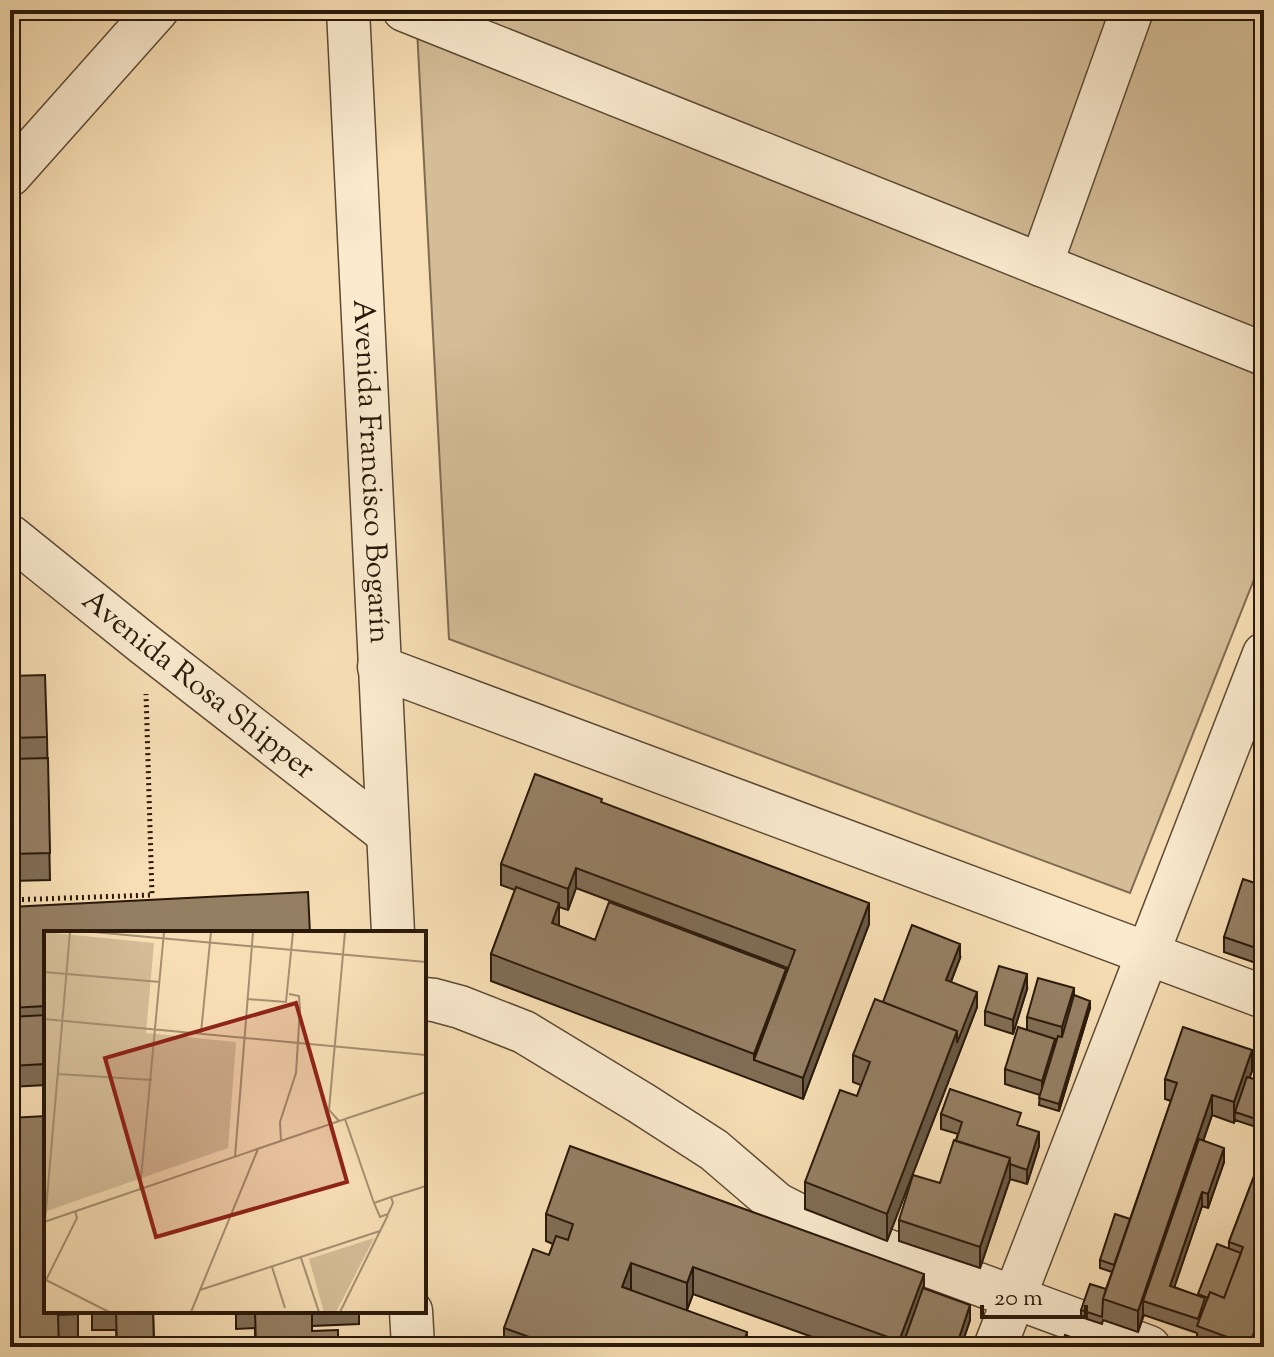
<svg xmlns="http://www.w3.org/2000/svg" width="1274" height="1357" font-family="'Sorts Mill Goudy',serif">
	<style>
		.green { fill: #d4bd97; stroke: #7f6b51; stroke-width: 2 }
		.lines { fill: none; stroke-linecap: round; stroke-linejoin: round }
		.minor-casing { stroke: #5d4a35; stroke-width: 45 }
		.path { stroke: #2a190b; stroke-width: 5; stroke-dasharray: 2 4; stroke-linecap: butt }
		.minor { stroke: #faeace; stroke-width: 42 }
		.wall { fill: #806d55; stroke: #2a190b; stroke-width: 2; fill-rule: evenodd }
		.shaded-wall { fill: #685945; stroke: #2a190b; stroke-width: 2 }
		.building { fill: #957f63; stroke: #2a190b; stroke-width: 2 }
		.labels { text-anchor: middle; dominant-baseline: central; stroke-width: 7; stroke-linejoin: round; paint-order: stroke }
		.street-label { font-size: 30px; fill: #2a190b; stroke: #faeace }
		.inset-road { fill: none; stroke: #a58f70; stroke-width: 2 }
		.view { fill: #8f2418; fill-opacity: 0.15; stroke: #8f2418; stroke-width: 4 }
		.inset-edge { fill: none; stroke: #2a190b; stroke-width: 4 }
	</style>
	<rect width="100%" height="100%" fill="#f7deb4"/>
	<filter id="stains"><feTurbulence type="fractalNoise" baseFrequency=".0025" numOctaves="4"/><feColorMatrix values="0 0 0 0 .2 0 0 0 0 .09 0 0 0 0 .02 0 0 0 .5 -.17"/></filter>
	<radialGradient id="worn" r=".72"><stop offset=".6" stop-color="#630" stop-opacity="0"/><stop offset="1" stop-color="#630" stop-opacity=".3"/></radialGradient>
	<path class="green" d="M416,10H1264V554L1130,893L449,639Z"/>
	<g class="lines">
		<defs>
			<g id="minor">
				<path id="s1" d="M348,10L393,933"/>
				<path d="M404,10L1264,354"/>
				<path d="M10,175L157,10"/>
				<path d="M1041,265L1132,10"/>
				<path id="s2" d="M10,536L144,644L388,834"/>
				<path d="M379,667L1264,997"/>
				<path d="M424,999L434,1000L460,1007L524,1032L641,1103L714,1150L777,1204L818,1225L1149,1347"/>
				<path d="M411,1311L413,1347"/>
				<path d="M995,1347L1264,654"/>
			</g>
		</defs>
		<use href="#minor" class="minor-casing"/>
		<path class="path" d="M10,900L152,895L146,694"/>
		<use href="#minor" class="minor"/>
	</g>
	<path class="wall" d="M10,676L47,737L50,880L10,881Z
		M602,803L869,924L803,1099L491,981V954L515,890L501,885V864ZM576,888L788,968L786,974L595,940L559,926V907L568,910Z
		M1264,886V947L1262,946L1256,963L1224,952V937Z
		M10,907L46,933V1085L10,1087Z
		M960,958L951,982L977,1007L887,1241L805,1209V1182L857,1096L861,1085L853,1082V1055L883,1002Z
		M1027,989L1013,1034L985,1025V1011Z
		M1074,995L1090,1008L1059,1111L1039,1105L1040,1095L1005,1084V1069L1027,1030V1017Z
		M1252,1071L1249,1078L1264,1082L1262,1129L1235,1120V1118L1234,1123L1212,1115L1203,1141L1224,1162L1208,1208L1202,1206L1174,1287L1198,1296L1229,1249V1242L1264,1150V1329L1257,1347H1199L1197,1346V1333L1144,1315L1138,1332L1103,1320L1102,1324L1081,1317V1310L1106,1289L1112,1272L1100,1268V1260L1130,1219L1171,1101L1165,1099V1079Z
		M941,1114L1021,1127L1039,1146L1027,1184L1010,1179L980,1268L899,1241V1220L940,1183L958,1134L941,1129Z
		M546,1214L924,1289L970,1320L961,1347H840L693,1294L687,1310L747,1347H504V1328L549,1255L553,1244L546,1241Z
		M46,1311H78V1341L59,1342Z
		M92,1311H153L154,1347H117L116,1330H92Z
		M236,1311H359V1324L312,1326V1331L338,1347H255V1328L236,1329Z"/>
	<path class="shaded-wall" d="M576,868V888L568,910V889Z
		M559,903V930L552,923Z
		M869,903V924L803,1099V1078Z
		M1262,932V946L1256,963V948Z
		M960,944V958L946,994V980Z
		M786,969V996L754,1060V1054Z
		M1027,974V989L1013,1034V1020Z
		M1074,988V1003L1062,1041V1027Z
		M977,992V1007L887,1241V1214L957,1031Z
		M1090,1001V1008L1059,1111V1104Z
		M1055,1039V1053L1042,1095V1081Z
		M1252,1050V1071L1237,1113L1235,1112L1234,1123V1102Z
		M1212,1095V1115L1148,1302L1143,1301V1315L1138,1332V1311Z
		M1039,1132V1146L1027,1184V1170Z
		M1224,1148V1162L1208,1208V1194Z
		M1010,1158V1179L980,1268V1247Z
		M1202,1192V1206L1170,1300V1286Z
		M631,1263V1290L622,1287Z
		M693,1267V1294L687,1310V1283Z
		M924,1274V1300L907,1347H899V1341Z
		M1264,1284V1305L1258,1320L1256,1305Z
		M970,1305V1320L961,1347H956Z
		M1264,1308V1329L1257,1347H1249Z
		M747,1332V1347H742Z"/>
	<path class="building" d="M45,675L47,737L10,738V676Z
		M48,758L50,853L10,854V759Z
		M535,774L602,799L601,802L869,903L803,1078L754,1060L795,950L576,868L568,889L501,864Z
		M1243,879L1264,886V933L1262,932L1256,948L1224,937Z
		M516,887L559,903L552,923L595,940L609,902L786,969L754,1054L491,954Z
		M308,892L310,933H46V1006L10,1008V907Z
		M912,925L960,944L946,980L977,992L957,1043V1031L883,1002Z
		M999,966L1027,974L1013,1020L985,1011Z
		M1038,978L1074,988L1062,1027L1027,1017Z
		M1074,995L1090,1001L1059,1104L1039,1098L1058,1036L1062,1037Z
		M875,999L957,1031L887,1214L805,1182L840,1090L857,1096L870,1062L853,1055Z
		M46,1015V1064L10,1066V1017Z
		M1018,1027L1055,1039L1042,1081L1005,1069Z
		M1183,1027L1252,1050L1234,1102L1212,1095L1138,1311L1103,1299L1177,1083L1165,1079Z
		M1247,1077L1264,1082V1114L1262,1121L1235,1112Z
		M950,1089L1021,1113L1017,1125L1039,1132L1027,1170L1010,1164V1158L956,1141L962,1122L941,1114Z
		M46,1116V1311H78V1314L58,1315L59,1347H10V1118Z
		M1199,1139L1224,1148L1208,1194L1202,1192L1170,1286L1205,1298L1198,1319L1143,1301Z
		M954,1140L1010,1158L980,1247L899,1220L913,1175L940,1183Z
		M570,1146L924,1274L899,1341L693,1267L687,1283L631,1263L622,1287L747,1332L742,1347H557L504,1328L533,1249L549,1255L556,1236L568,1240L573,1224L546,1214Z
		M1264,1150V1284L1256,1305L1264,1308L1249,1345L1197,1326L1210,1292L1224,1298L1243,1247L1229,1242Z
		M1115,1214L1130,1219L1114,1265L1100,1260Z
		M1217,1244L1241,1253L1224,1298L1210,1292L1208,1298L1198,1294Z
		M1090,1284L1106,1289L1103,1299L1102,1317L1081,1310Z
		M923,1288L970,1305L956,1347H902Z
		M1264,1298V1322V1308L1261,1307Z
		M116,1311H153L154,1347H117Z
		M255,1311H312V1331L338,1330V1347H256Z
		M1065,1335L1098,1347H1061Z"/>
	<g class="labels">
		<g class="street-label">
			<text stroke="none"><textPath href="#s1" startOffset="462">Avenida Francisco Bogarín</textPath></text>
			<text stroke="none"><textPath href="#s2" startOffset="240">Avenida Rosa Shipper</textPath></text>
		</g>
	</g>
	<g transform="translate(44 931)">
		<rect width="382" height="382" fill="#f7deb4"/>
		<path d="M0,1L110,12L102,102L192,111L184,217L0,281ZM330,307L292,381H280L265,328Z" fill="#d4bd97"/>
		<path class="inset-road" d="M49,1L382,31M0,41L116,51M203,68L242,71L249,1M0,88L382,124M157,102L167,1M382,129V155M14,143L108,149M301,188L382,161M295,190L285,179L301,1M237,210L236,191L252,142L256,78L255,65L245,63M191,226L209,1M96,258L120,1M347,266L382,255M31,280L33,287L2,349L65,381M1,290L26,1M0,291L301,188L330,272L336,286L344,283L349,272L347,266L330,272M257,327L275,381M228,336L241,377M156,359L336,300M147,381L214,218M296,381L344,284"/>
		<path class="view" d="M252,72L303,251L112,306L61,127Z"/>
		<rect width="382" height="382" class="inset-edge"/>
	</g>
	<rect width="1274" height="1357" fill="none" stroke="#f7deb4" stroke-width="40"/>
	<rect x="12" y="12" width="1250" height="1333" fill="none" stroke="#2a190b" stroke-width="4"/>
	<rect x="20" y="20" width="1234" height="1317" fill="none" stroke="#2a190b" stroke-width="2"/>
	<path d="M982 1305v12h104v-12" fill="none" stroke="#2a190b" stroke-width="4"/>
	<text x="994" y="1305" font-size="24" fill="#2a190b" stroke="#faeace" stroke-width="6" paint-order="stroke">20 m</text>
	<rect width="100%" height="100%" filter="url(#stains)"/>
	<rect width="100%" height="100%" fill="url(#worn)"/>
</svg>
